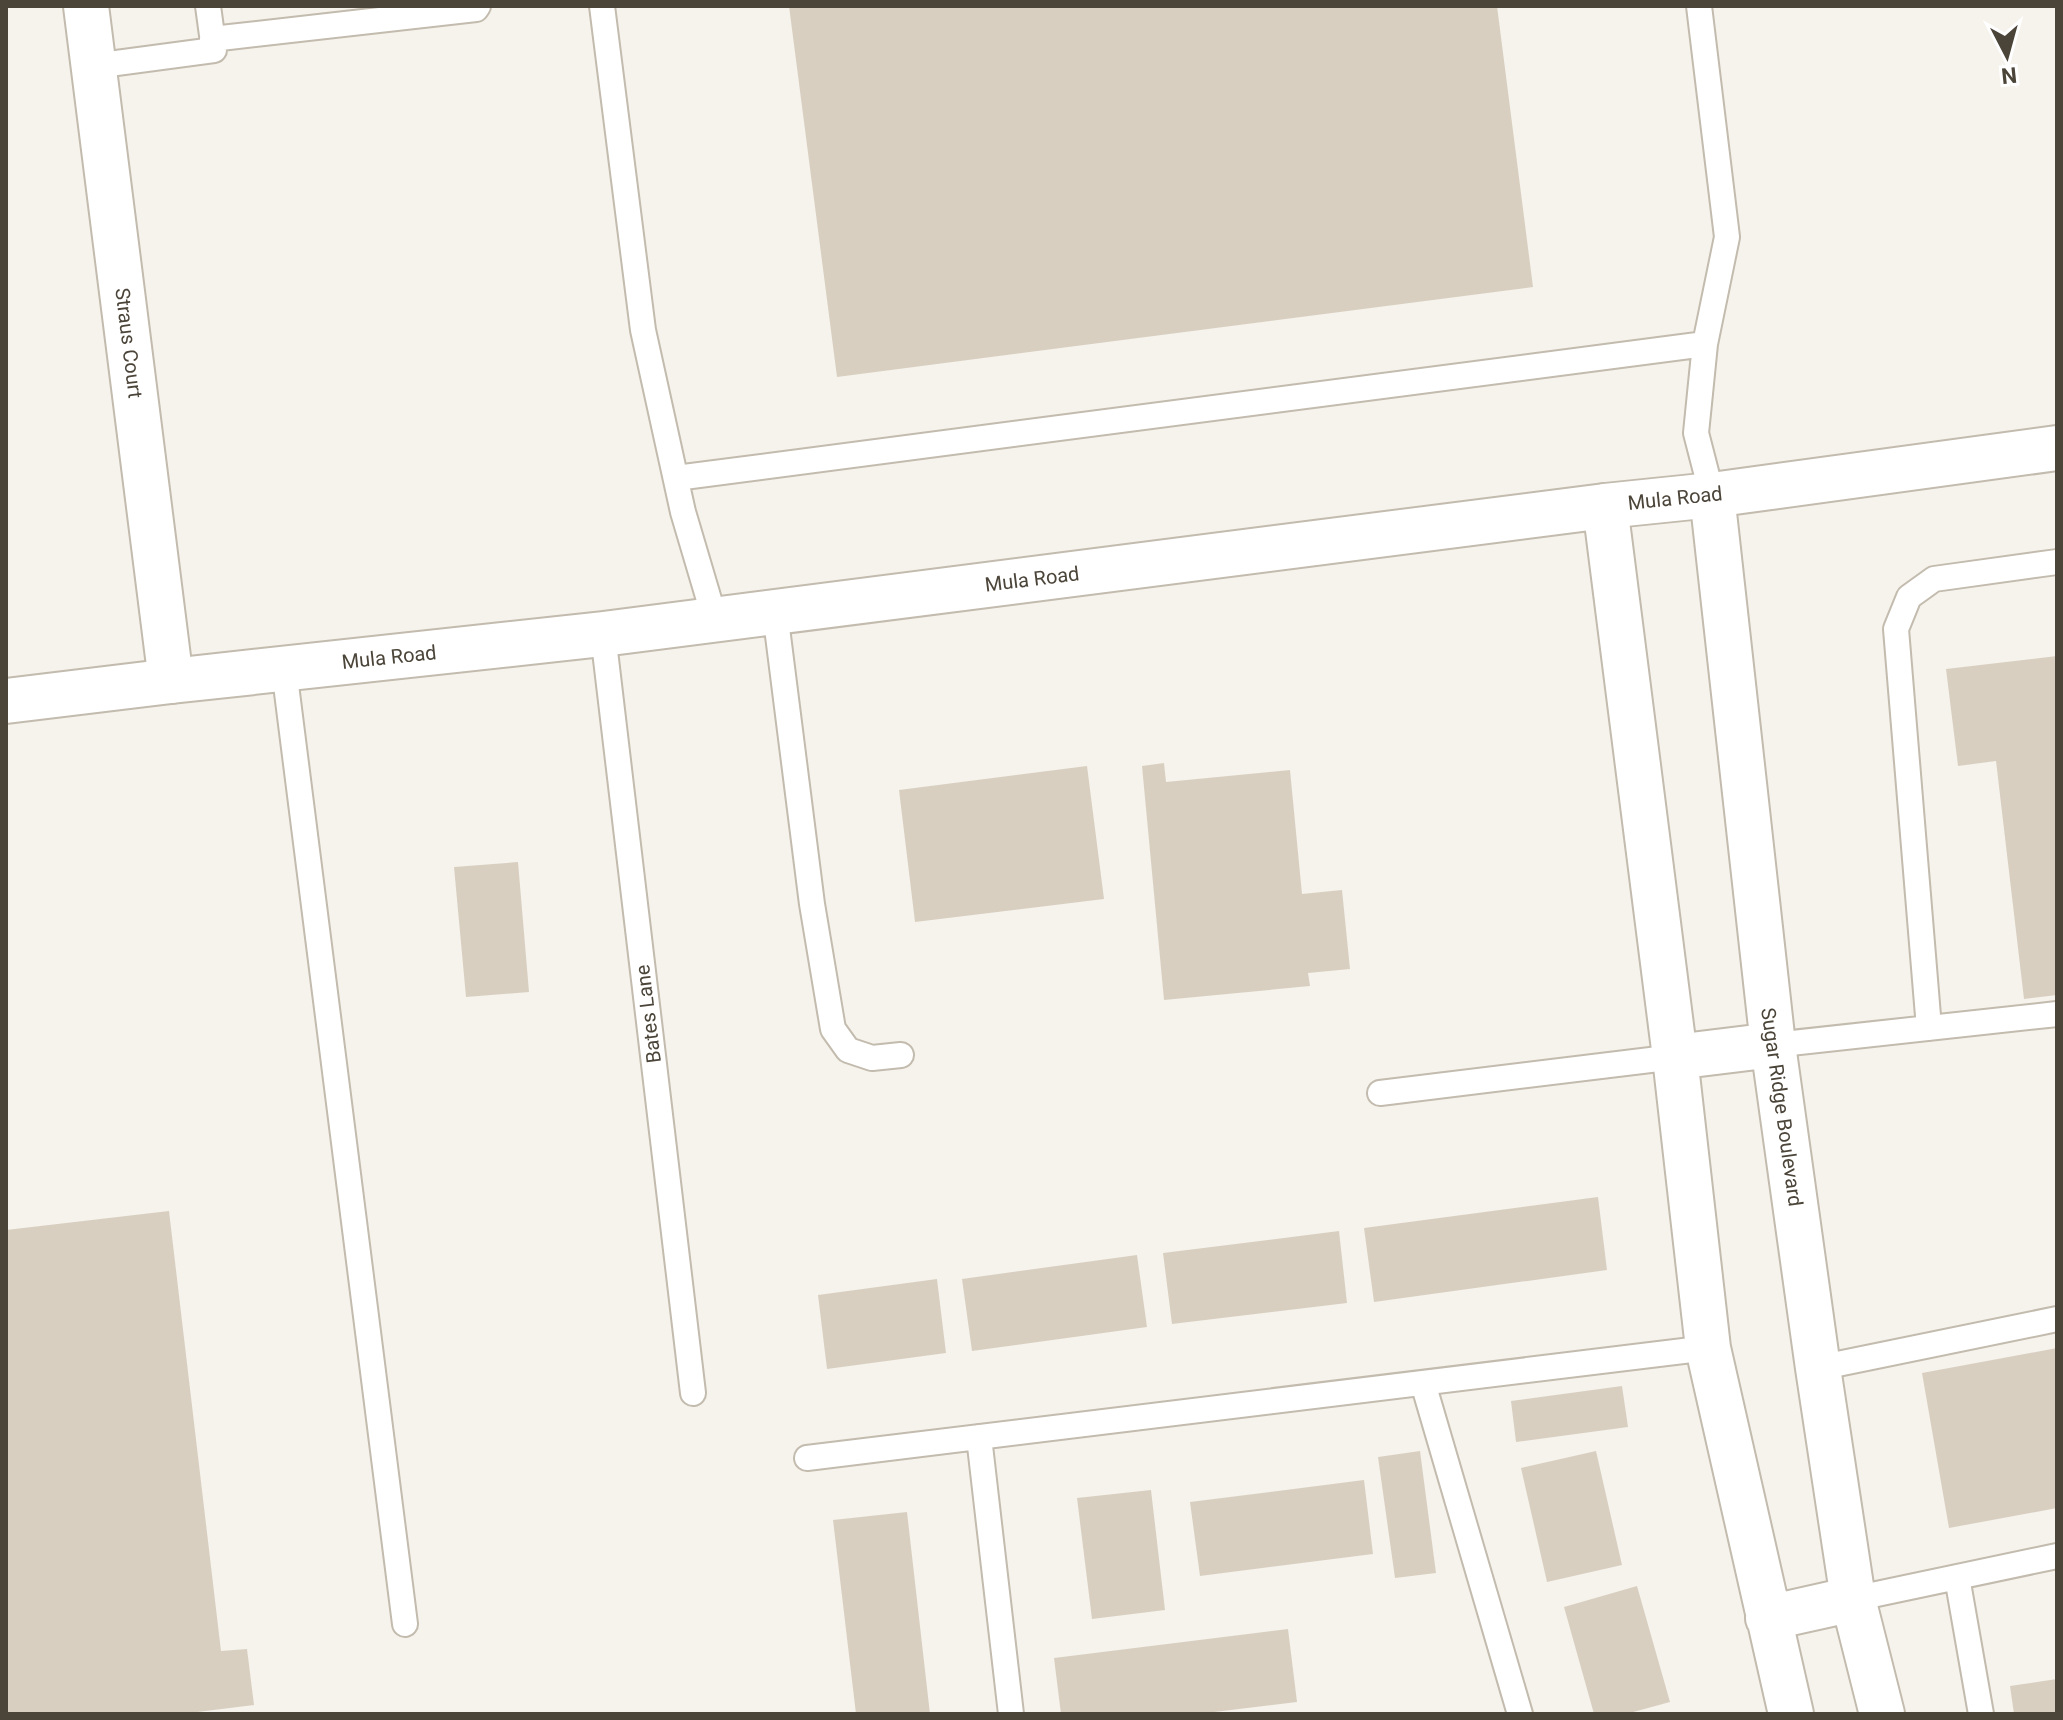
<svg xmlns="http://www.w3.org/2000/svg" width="2063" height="1720" font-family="Roboto,sans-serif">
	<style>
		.building { fill: #d8cfc1 }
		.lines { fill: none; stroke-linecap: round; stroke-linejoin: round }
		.service-casing { stroke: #c2bbae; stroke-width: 28 }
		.minor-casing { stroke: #c2bbae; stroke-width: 48 }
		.tertiary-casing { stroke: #c2bbae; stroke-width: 48 }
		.service { stroke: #fff; stroke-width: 24 }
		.minor { stroke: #fff; stroke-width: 44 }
		.tertiary { stroke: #fff; stroke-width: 44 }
		.labels { text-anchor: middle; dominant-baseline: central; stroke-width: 7; stroke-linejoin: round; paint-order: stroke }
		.street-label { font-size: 20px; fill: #4b4439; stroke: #fff }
	</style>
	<rect width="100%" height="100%" fill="#f6f3ec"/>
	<path class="building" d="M789,6H1497L1533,287L837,377Z
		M2057,656V995L2024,999L1996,761L1958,766L1946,669Z
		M1164,763L1166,782L1290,770L1302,894L1342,890L1350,969L1308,973L1310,986L1164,1000L1142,766Z
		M1087,766L1104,899L915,922L899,790Z
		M518,862L529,992L466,997L454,867Z
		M1598,1197L1607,1270L1374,1302L1364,1228Z
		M169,1211L221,1651L247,1649L254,1705L181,1714H6V1230Z
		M1339,1231L1347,1303L1172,1324L1163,1253Z
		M1137,1255L1147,1327L972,1351L962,1279Z
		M937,1279L946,1353L827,1369L818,1295Z
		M2057,1348V1508L1949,1528L1922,1373Z
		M1622,1386L1628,1427L1516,1442L1511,1401Z
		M1420,1451L1436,1573L1395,1578L1378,1457Z
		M1596,1451L1622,1565L1547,1582L1521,1468Z
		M1364,1480L1373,1554L1200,1576L1190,1502Z
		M1151,1490L1165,1610L1092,1619L1077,1498Z
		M907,1512L930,1714H856L833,1520Z
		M1637,1586L1670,1702L1626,1714H1594L1564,1607Z
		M1288,1629L1297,1702L1198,1714H1061L1054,1658Z
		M2057,1679V1714H2014L2010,1686Z"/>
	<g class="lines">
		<defs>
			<path id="service" d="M602,6L643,330L683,512L715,620
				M1699,6L1727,237L1705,344L1696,433L1712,495
				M212,39L476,9L478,6
				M94,66L214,50L208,6
				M676,478L1705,344
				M775,612L812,904L833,1029L848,1050L872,1058L901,1055
				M603,634L693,1393
				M284,669L405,1624
				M1929,1028L1896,629L1909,597L1934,579L2057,562
				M1773,1045L2057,1014
				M1380,1093L1675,1057
				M1818,1368L2057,1319
				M1423,1383L1520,1714
				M979,1437L1011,1714
				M807,1458L1708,1348
				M1957,1577L1981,1714
				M1853,1599L2057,1556"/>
			<path id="minor" d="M86,6L171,681
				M1712,495L1773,1045L1818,1368L1853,1599L1882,1714
				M1605,506L1675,1057L1708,1348L1791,1714
				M1675,1057L1773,1045
				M1768,1618L1853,1599"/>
			<path id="tertiary" d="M6,701L171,681L603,634L1605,506L1712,495L2057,448"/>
		</defs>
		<use href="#service" class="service-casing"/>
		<use href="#minor" class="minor-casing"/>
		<use href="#tertiary" class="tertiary-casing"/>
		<use href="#service" class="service"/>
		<use href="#minor" class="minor"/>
		<use href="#tertiary" class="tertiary"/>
	</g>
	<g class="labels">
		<g class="street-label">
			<text transform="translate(129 343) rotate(83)">Straus Court</text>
			<text transform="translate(1675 498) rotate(-6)">Mula Road</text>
			<text transform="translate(1032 579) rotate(-7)">Mula Road</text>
			<text transform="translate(389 657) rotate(-6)">Mula Road</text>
			<text transform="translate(648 1014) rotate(-97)">Bates Lane</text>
			<text transform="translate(1782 1107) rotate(82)">Sugar Ridge Boulevard</text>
		</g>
	</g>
	<rect width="2063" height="1720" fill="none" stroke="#4b4439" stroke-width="16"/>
	<g transform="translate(2007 56) rotate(174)" stroke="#ffffff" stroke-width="6" paint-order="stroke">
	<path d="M0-6L14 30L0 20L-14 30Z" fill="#4b4439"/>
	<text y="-12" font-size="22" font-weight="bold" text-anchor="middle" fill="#4b4439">N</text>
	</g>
</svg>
